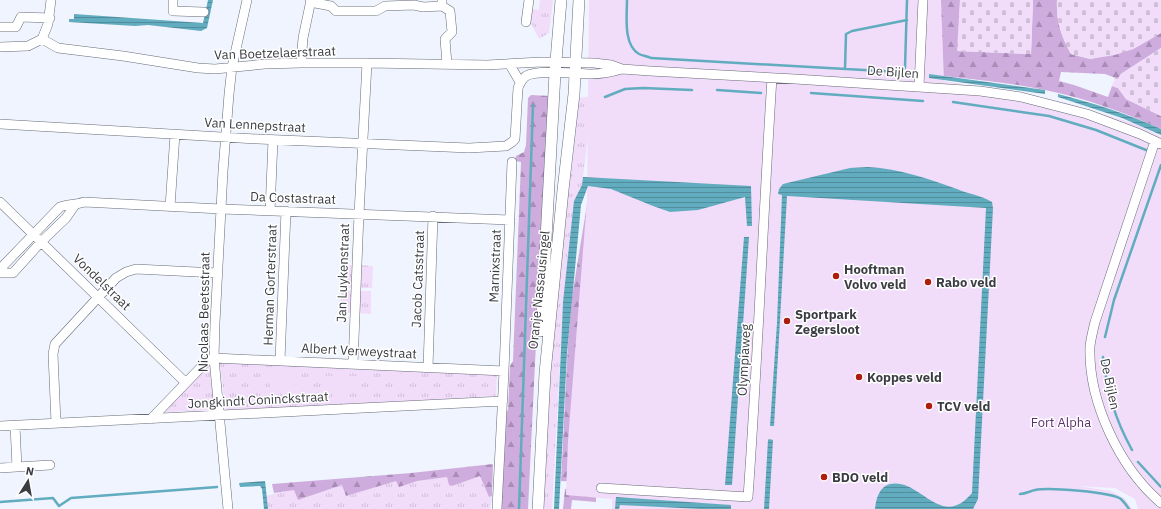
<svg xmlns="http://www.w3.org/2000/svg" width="1161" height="509" font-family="'IBM Plex Sans',sans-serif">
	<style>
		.grass { fill: url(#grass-tufts) }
		.forest { fill: url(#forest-firs) }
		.cemetery { fill: url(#cemetery-stones) }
		.green { fill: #f1dcfa }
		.water { fill: url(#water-rules) }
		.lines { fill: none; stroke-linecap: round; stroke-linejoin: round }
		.stream { stroke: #61acbe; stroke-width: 2.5 }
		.minor-casing { stroke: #666b77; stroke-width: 10 }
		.major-casing { stroke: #666b77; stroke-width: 12 }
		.minor { stroke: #fff; stroke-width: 9 }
		.major { stroke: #fff; stroke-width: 11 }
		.poi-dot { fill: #ac1d0d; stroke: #fff; stroke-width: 1.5 }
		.labels { text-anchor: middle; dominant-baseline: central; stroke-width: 3; stroke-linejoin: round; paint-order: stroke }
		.street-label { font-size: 13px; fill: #3b3d42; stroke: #fff }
		.poi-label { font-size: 13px; font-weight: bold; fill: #3b3d42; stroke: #fff; text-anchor: start }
		.park-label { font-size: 13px; fill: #5b306d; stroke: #fff }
	</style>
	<defs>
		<pattern id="grass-tufts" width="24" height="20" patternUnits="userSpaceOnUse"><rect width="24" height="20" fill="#f1dcfa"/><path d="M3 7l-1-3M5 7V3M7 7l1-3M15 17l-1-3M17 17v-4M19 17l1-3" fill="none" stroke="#d0bed8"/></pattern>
		<pattern id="forest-firs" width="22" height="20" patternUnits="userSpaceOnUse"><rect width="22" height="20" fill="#cfacde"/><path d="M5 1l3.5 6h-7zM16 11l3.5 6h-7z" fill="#a98db6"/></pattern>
		<pattern id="cemetery-stones" width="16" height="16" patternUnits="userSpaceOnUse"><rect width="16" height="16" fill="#f1dcfa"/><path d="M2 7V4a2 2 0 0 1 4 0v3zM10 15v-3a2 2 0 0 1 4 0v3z" fill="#d0bed8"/></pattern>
		<pattern id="water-rules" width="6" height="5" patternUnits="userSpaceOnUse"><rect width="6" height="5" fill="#61acbe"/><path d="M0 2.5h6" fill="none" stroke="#518d9c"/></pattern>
	</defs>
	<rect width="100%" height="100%" fill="#eff4fe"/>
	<path class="grass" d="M540,0H553L549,33L539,39L530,21L531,9L539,10Z
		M592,96L591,112L583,177L563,306L552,509H541L546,413L559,261L572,167L579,98Z
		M342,265H354V288L341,287Z
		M360,265L373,266L372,288H359Z
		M341,290L353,291V313H340Z
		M359,291H371V314L358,313Z
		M221,361L497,374L496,396L362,405L227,410L225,407L220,363Z
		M209,365L214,408L212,410L163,412Z
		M480,475L489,497L492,496L490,509H268L266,496L294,489L298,500L343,485L346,496L396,480L399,486L417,481L447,477L449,485L452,486Z"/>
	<path class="forest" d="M931,0H960L958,51L1031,54L1033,0H1057C1056,21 1061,35 1071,54L1090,59L1133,49L1161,33V48L1121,74L1118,79L1105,74L1061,72L1059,81L1074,85L1108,97L1112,86L1118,88L1126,99L1161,116V129C1124,112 1084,98 1045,90C1007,82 967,79 929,74Z
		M531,95L550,96L535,363L528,509H501L505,413L508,410L510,366L513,361L521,162L515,161L516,156L524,152L526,145L528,98Z
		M589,192L644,485L561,481L568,343L572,297Z
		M493,464L492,496L489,497L480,476L452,486L449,485L447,477L417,481L399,487L396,481L346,496L342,485L298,500L294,490L274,493L272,484L411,473Z
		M575,488L596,489V502L572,500L571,509H563L565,489Z"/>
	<path class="cemetery" d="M960,0H1033L1031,54L957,51Z
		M1057,0H1161V33L1133,49L1115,55L1090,59L1071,54C1061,36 1056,21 1057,0Z
		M1161,48V116L1126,99L1118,88L1112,86L1115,78L1118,79L1121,74Z"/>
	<path class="green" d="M589,0H941L944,81L1066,103L1136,124L1161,137V509H1138L1135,499L1115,488L1077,486L1111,491L1125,499L1132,509H612V499L566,495L568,441L587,200Z
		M278,369L292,375L297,387L287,396L271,389L268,379Z
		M390,373L419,375L405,386Z
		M322,376H361V390H322Z"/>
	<path class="water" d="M208,0H213L207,28L201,31L148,25L135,26L69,22V19H74V14L203,23Z
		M929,74L1045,90V94L929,78Z
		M1058,94C1093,103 1128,114 1161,129V135L1122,118L1058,97Z
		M868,167C901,169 926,178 957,189C968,194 981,195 992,202L993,208L978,499L973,509H875C876,499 879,487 890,484C910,480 924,500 943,506C956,509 964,502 972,493L986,208L787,196L774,426H770L777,323L782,195L778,194L779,189L783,184L850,168Z
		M583,177L751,186L752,226H747L745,197L698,210L670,212L653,206L611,189L588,186L581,205L567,353L559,509H554L563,302L574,201L582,185Z
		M744,237H749L732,485H725Z
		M769,439L773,440L769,509H764L768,440Z
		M265,481L268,509H264L262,489L260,486L240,487L239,483Z
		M616,497L731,505V509H701L620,505L619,509H615Z"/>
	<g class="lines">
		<path class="stream" d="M627,0C627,16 623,45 639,54C643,56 647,56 651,58L899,72L905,68L907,0
			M845,68L846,34L852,31L907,20
			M717,90L761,93
			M811,93L923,101
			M605,97L625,89L643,88L692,90
			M953,102L1049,116L1096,130L1146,150
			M1105,337L1114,300L1161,165
			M1103,357C1107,392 1115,419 1132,450
			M1138,462L1161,487
			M1020,494C1026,494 1030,491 1035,490C1048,487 1111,492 1121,499C1124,502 1127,506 1129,509
			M0,502L53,498L59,506L71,498L217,487
			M519,509L533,105"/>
		<defs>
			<path id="minor" d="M173,0V11L204,12
				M442,0V6L450,11L452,32L445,39L447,64
				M310,2L331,6L336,11H376L385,6L414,5L423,7L442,6
				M526,22L529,0
				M0,27H16L21,17L50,18
				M42,39L58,48L123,56L198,68L215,69L265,64L301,63H367L487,65L541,62L594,63L611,65L622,69L650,71L795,79L980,91L1021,97L1087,114L1140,134L1161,144
				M42,39L48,24L51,0
				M0,47L28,46L42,39
				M301,63L303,38L311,0
				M510,65L520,82
				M919,86L923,0
				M0,124L258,139L469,148L506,146L512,142L515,139L518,88C520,83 522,79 526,76C538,69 577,74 591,74C602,74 612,72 622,69
				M1155,141L1095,322C1093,330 1091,338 1090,346C1088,401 1119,467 1161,503
				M0,202L185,382
				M170,207L175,134
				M270,211L273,140
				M0,269L60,207C68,204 76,205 84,202L221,209L510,220
				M0,273H13L41,242L66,218L75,205
				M280,361L286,211
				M353,364L359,214L367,63
				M428,368L433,216
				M151,419L208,360L214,358L504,371
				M56,423L53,354L55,344L116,278L126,272L136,269L217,273
				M0,426L503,401
				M15,426L17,467
				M0,468L50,465
				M601,488L748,497C758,357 763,217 772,78
				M497,508L504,371L512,162
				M228,509L214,358L215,323L223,171L229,94L232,67L247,0"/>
			<path id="major" d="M541,331L555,73L561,0
				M538,509L545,373L563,190L574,94L579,0"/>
		</defs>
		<use href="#minor" class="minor-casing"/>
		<use href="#major" class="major-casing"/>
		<use href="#minor" class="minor"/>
		<use href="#major" class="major"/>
	</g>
	<g class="poi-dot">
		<circle cx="836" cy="276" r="4"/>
		<circle cx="928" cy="282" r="4"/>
		<circle cx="787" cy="321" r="4"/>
		<circle cx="859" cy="377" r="4"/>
		<circle cx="929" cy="406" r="4"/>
		<circle cx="824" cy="477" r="4"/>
	</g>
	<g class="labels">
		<g class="street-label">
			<text transform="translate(275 53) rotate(-2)">Van Boetzelaerstraat</text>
			<text transform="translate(893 72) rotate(4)">De Bijlen</text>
			<text transform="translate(255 125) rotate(3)">Van Lennepstraat</text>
			<text transform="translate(293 198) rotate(2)">Da Costastraat</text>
			<text transform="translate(495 266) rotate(-88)">Marnixstraat</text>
			<text transform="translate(343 273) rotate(-88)">Jan Luykenstraat</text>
			<text transform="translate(418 279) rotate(-88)">Jacob Catsstraat</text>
			<text transform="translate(102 282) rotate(44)">Vondelstraat</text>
			<text transform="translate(270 285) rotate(-88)">Herman Gorterstraat</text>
			<text transform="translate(539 290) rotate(-84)">Oranje Nassausingel</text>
			<text transform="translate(204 312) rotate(-89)">Nicolaas Beetsstraat</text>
			<text transform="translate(359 351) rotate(3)">Albert Verweystraat</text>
			<text transform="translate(744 360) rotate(-87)">Olympiaweg</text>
			<text transform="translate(1110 384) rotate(78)">De Bijlen</text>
			<text transform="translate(258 400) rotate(-3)">Jongkindt Coninckstraat</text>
		</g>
		<g class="poi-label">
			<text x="844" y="269">Hooftman<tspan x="844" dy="15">Volvo veld</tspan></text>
			<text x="936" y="282">Rabo veld</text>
			<text x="795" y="314">Sportpark<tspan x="795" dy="15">Zegersloot</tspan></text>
			<text x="867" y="377">Koppes veld</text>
			<text x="937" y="406">TCV veld</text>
			<text x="832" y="477">BDO veld</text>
		</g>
		<g class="park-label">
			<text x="1061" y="422">Fort Alpha</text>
		</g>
	</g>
	<g transform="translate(28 481) rotate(11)" stroke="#ffffff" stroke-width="3" paint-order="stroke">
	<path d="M0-3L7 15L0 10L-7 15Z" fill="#3b3d42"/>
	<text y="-6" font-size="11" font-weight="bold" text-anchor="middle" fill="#3b3d42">N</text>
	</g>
</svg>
